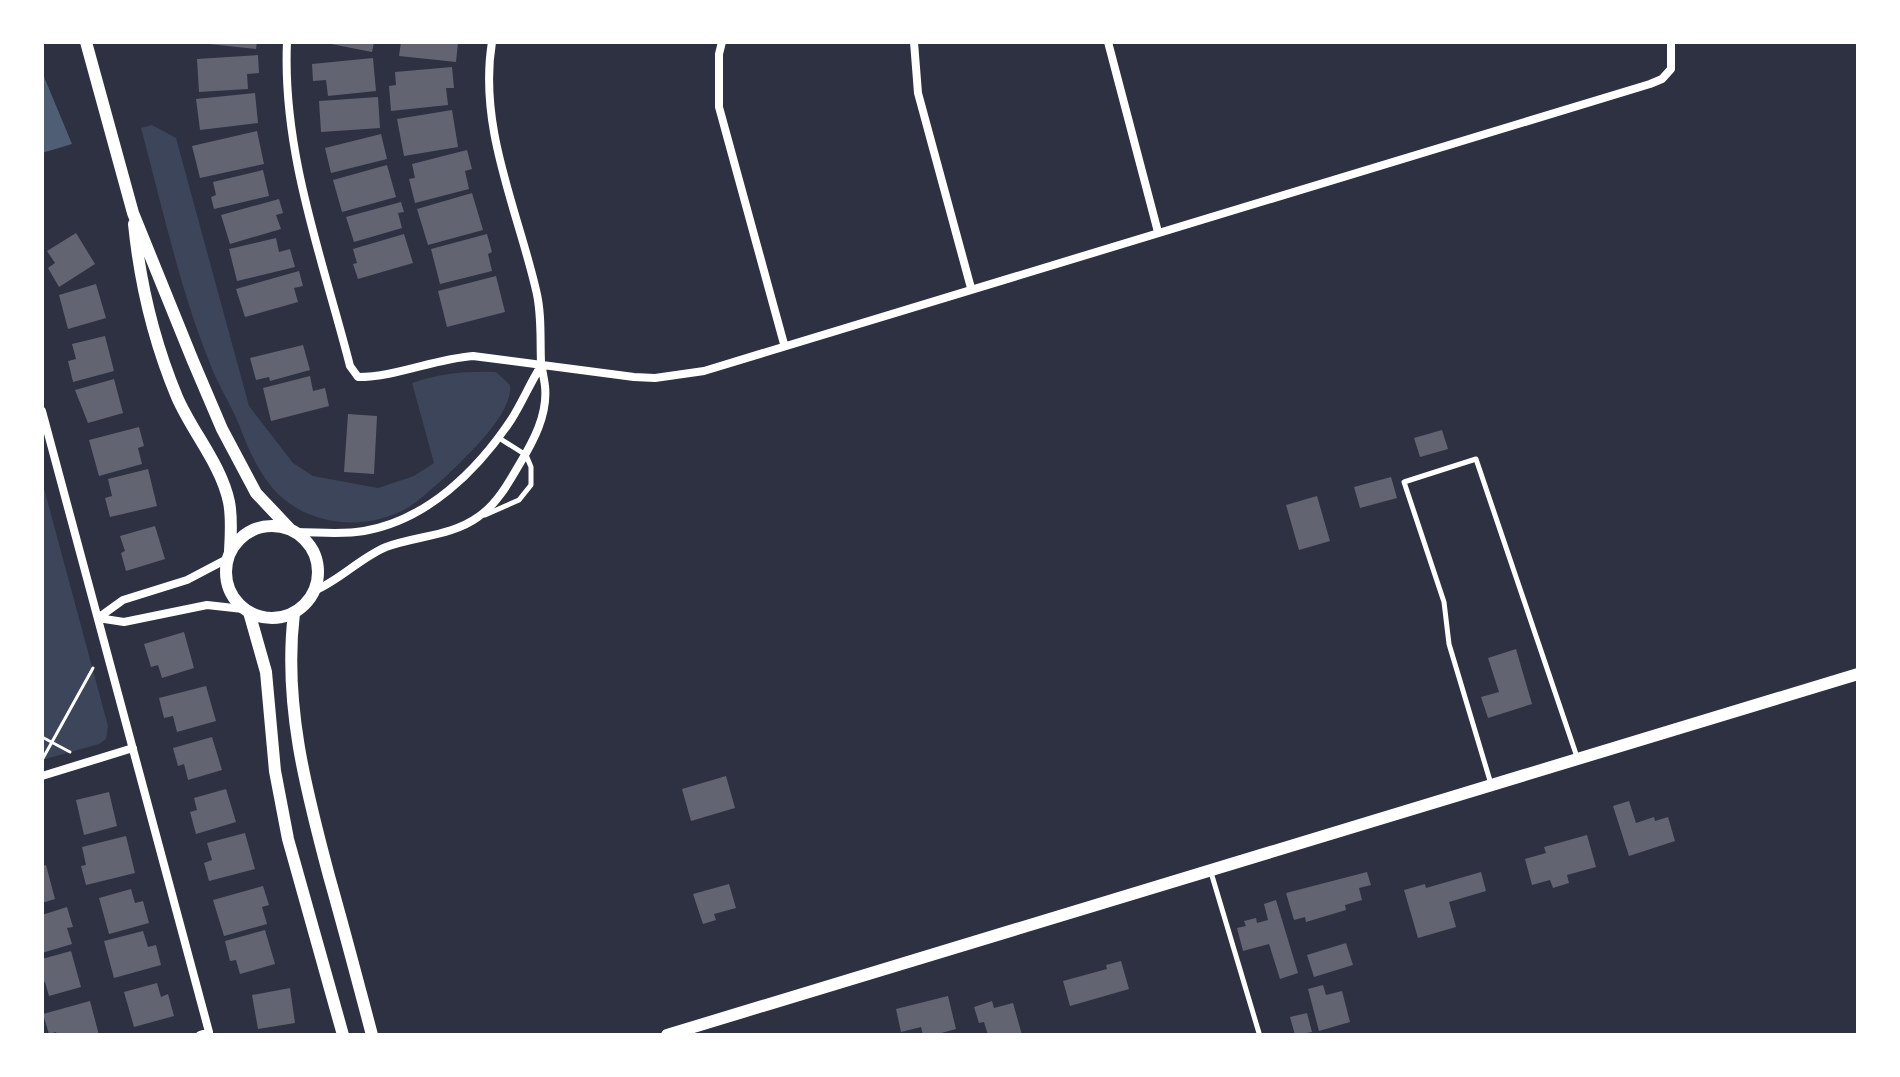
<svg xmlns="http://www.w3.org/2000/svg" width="1900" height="1077" font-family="'Open Sans',sans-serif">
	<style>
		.green { fill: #3c4559 }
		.water { fill: #4f5d75 }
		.building { fill: #626471 }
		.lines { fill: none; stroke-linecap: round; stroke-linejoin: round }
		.path { stroke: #fff; stroke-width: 3 }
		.service { stroke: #fff; stroke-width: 5 }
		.minor { stroke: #fff; stroke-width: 8 }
		.tertiary { stroke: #fff; stroke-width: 12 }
	</style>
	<rect width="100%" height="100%" fill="#2d3142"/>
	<path class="green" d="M152,125L176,138L249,406L293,463L313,476L378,488L414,476L434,463L412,383C440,373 467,371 496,372L510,385C514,414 463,460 442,480C431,489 421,499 409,507C369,531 313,527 279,495C260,476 249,451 240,427C231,404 217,384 209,361C179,286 162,206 141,128Z
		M42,481L108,726L106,739L99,744L42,760Z"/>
	<path class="water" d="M42,72L72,144L42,153Z"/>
	<path class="building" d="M209,42H257L256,49L209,44Z
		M321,42H374L372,52Z
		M401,42L458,43L456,62L399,56Z
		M258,55L259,73L247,74L248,89L199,92L197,59Z
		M373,58L376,91L328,96L326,80L313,81L312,64Z
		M452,67L454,88H446L448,105L391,111L389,86L396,85L395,72Z
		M255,93L258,123L200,130L196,99Z
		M378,97L380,128L321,132L319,101Z
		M452,110L458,147L404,156L397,119Z
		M257,131L264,164L200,178L192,146Z
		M381,134L387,159L331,173L325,148Z
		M467,150L472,169L465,171L469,189L415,203L409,179L415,178L412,164Z
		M387,165L396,197L342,212L333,180Z
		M263,170L269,196L214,209L211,197L216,195L213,182Z
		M472,193L483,230L428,245L417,209Z
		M279,199L283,213L276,215L281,229L230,244L221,215Z
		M401,202L404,212L398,213L402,228L354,242L346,217Z
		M76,233L95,264L59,287L48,268L55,263L47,251Z
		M404,234L413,263L358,279L353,264L357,263L353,249Z
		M487,234L492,252L488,254L492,271L440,284L431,249Z
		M276,238L279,252L290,249L295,267L237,281L229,249Z
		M299,271L303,286L294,288L298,302L245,317L236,289Z
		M496,276L505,312L447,327L438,291Z
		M96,284L106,318L68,329L59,295Z
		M105,336L114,371L73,382L68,361L76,359L72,344Z
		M303,345L310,370L270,381L269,377L256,380L250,358Z
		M310,376L313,391L325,388L329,406L271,421L263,388Z
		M114,379L123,413L88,423L75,390Z
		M348,414L377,416L374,474L344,472Z
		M139,427L144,446L138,448L142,464L99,476L89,440Z
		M1442,430L1448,449L1420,457L1414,438Z
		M148,469L157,506L110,517L105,498L112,496L108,479Z
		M1391,477L1397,498L1360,508L1354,487Z
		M1317,496L1330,541L1299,550L1286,505Z
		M155,526L165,559L126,571L121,553L125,551L120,536Z
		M184,632L194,668L162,678L158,665L151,667L144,644Z
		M1516,649L1532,704L1488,718L1481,697L1499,692L1488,658Z
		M206,686L216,721L177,732L173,716L164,718L159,698Z
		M212,737L222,770L188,780L184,764L178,766L173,748Z
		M726,776L735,808L691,821L682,789Z
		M226,789L236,822L196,834L190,812L197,810L194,798Z
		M109,792L117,826L84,835L76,800Z
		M1629,801L1636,823L1654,817L1655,821L1668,817L1675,841L1629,856L1613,806Z
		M245,833L255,869L209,881L204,863L212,860L207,843Z
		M1587,835L1596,867L1567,875L1569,883L1553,888L1550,880L1532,885L1525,859L1546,853L1544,847Z
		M126,836L135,873L86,885L81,866L86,865L82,847Z
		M46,865L55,899L42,903V866Z
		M1367,872L1371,885L1359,888L1362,900L1345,905L1346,910L1306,922L1305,917L1294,920L1286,893Z
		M1481,872L1486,891L1449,902L1456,927L1418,938L1404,890L1425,884L1426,888Z
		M729,884L736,908L714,914L716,920L703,924L693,894Z
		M263,886L269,905L262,907L267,924L224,936L213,900Z
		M131,889L135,903L143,901L149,923L109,934L99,898Z
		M1276,900L1298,973L1280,979L1269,944L1243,951L1237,928L1246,926L1244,921L1256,918L1257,923L1268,920L1264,904Z
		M67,907L73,927L67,928L72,944L42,953V915Z
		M265,930L275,964L240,974L236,960L230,961L225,941Z
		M143,931L148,947L156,945L161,965L114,978L104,941Z
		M1346,943L1353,965L1314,977L1307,955Z
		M71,951L81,987L49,996L45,982L42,983V959Z
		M1121,961L1129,989L1070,1006L1063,981L1107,969L1106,965Z
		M157,983L161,997L168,994L174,1016L134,1027L124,992Z
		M1323,985L1326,995L1342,991L1350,1022L1319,1031L1308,989Z
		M290,988L295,1023L258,1029L252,995Z
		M948,996L956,1029L934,1035H923L921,1027L901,1032L896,1009Z
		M90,1001L99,1035H57L56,1032L49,1034L43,1014Z
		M992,1001L994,1008L1013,1003L1022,1035H988L984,1022L979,1023L974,1007Z
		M1307,1013L1312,1032L1295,1035L1290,1017Z"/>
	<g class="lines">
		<path class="path" d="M42,737L70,752
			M42,760L93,668"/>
		<path class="service" d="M485,515L519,500L531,485V467L526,455L499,438
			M1491,784L1449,644L1444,602L1404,482L1476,459L1577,757
			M1210,869L1259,1033"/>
		<path class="minor" d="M287,42C282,153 323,260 350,366L358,377C396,377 434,359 473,356L634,377L655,378L704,371L1650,84L1662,79L1671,69V42
			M722,42L719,54V107L784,344
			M914,42L918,93L971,288
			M1108,42L1158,232
			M42,411L209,1032L200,1035
			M296,532C318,532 342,535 364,531C427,520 477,471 511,420C522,403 530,383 541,366
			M314,591C340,580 360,558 386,547C415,536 452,536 478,517C496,505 508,484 519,465C533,442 548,415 545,386C544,378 542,370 541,362C540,338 542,314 536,290C517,208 478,127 492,42
			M98,618L124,622L207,605L243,609
			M98,618L123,600L187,580L227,559
			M42,776L133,748"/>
		<path class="tertiary" d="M86,42L133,213L193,361L222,429L256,493L290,529
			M134,224C140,283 154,342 177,397C192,432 221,464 229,502C232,517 231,535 230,551
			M226 572a46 46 0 1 1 92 0a46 46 0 1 1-92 0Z
			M249,612L266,672L275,771L288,839L343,1035
			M294,613C283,703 306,790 329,876C344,929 358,982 372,1035
			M667,1035L1858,674"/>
	</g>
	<rect width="1900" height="1077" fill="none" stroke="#ffffff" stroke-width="88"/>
</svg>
